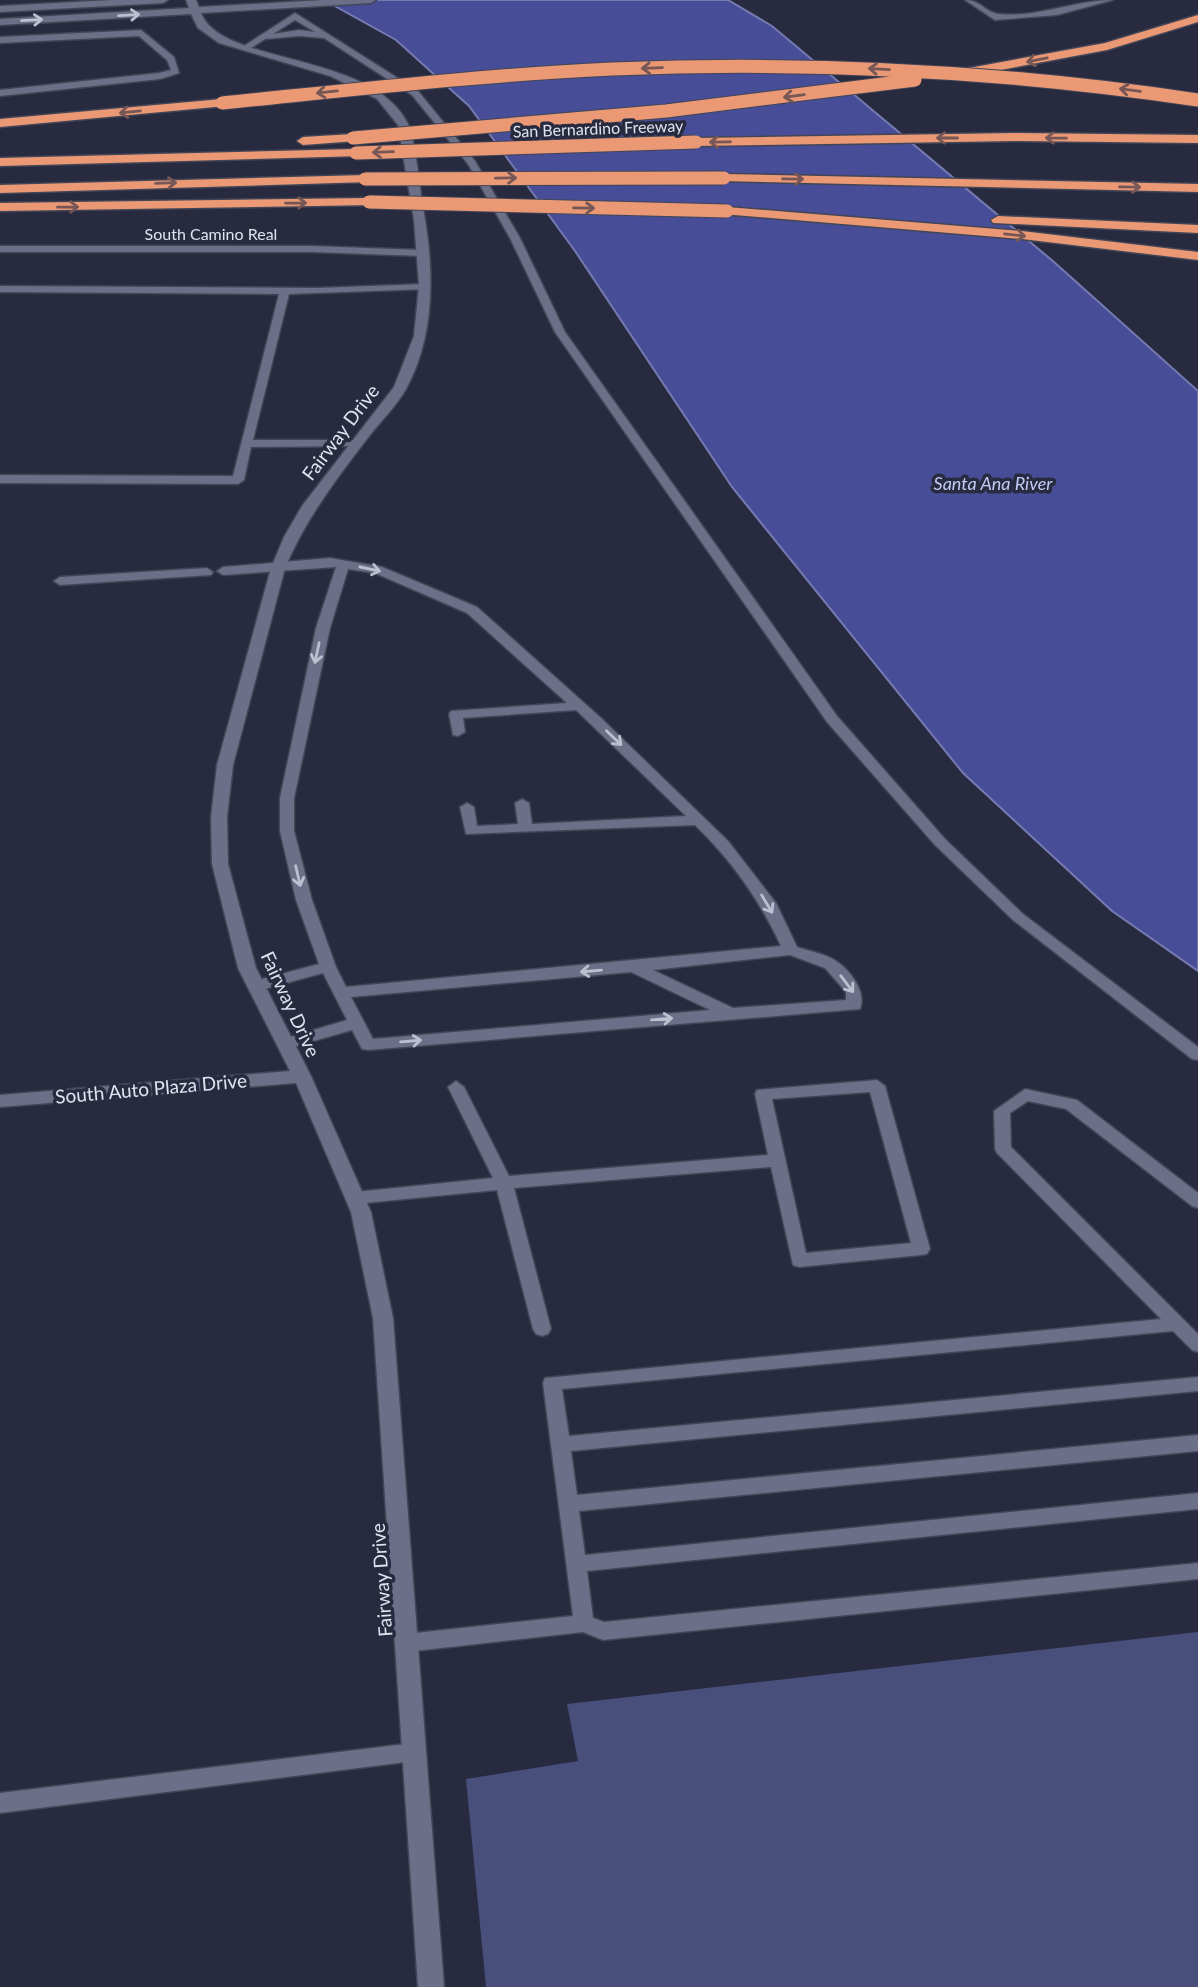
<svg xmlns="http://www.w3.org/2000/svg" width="1198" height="1987" font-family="Lato,sans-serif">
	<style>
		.green { fill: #484f7b }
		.water { fill: #474e97; stroke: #757ab1; stroke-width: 2 }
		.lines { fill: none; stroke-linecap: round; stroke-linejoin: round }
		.lane-casing { stroke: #424556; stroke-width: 3 }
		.street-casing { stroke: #424556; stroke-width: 3 }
		.secondary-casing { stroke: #424556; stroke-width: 3 }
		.highway-casing { stroke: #424556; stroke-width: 3 }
		.lane { fill: #6b6f87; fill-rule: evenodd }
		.street { fill: #6b6f87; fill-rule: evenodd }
		.secondary { fill: #6b6f87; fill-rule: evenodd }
		.highway { fill: #eb9875; fill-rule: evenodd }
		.highway-bridge-casing { stroke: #424556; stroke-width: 15; stroke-linecap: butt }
		.highway-bridge { stroke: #eb9875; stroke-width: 13 }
		.oneway { stroke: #bcc0d0 }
		.oneway2 { stroke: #765755 }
		.labels { text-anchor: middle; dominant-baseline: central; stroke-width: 7; stroke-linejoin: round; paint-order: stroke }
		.far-street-label { font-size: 16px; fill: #dfe2ef; stroke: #282b40 }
		.far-water-label { font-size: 18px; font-style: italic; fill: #c2caf4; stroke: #282b40 }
		.street-label { font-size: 19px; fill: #dfe2ef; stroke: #282b40 }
	</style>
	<rect width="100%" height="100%" fill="#282b40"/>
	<path class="green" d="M1198,1632V1987H486L466,1779L578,1761L567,1704Z"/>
	<path class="water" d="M324,0H728L772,26L1054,262L1198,391V971L1112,911L963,773L732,487L575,251L469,106L396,40Z"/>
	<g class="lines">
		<defs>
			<path id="lane" d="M965,0C981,0 986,13 999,14C1037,18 1075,0 1113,0L1057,15L995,20Z
				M295,13L418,91L475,161L520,238L565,332L837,716L945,839L1023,914L1198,1047V1060L1192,1059L1013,920L935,845L827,722L555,332L510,238L468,164L412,95L324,38L299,36L265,39L248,50L241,48ZM295,20L315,32L299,30L273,34Z
				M141,30L174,57L179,73L160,79L0,96V90L159,73L171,70L167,60L139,36L0,43V37Z
				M424,284L429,287L428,289L289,294L253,440H357L361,442V446L251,447L244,480L238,484L0,483V475L233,476L279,294L0,292V286L317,288Z
				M330,558L382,567L477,607L601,718L728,841L776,903L797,947C809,951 826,954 836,961C850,970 867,992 860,1009L368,1050L362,1049L352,1030L286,1049L280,1048L278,1044L280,1040L347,1020L323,973L257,991L249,986L251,982L319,964L296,900L280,831V798L316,628L336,567L223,575L217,571L223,567ZM348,569L375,573L467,613L567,703L451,711L449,714L453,735L458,736L465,732L463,718L576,710L686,816L532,824L529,803L522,799L515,803L518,824L477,826L474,807L467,803L460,807L466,834L695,825C732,861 759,899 781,946L346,987L336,967L312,900L294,831V798L330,628ZM790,955L825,968L846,992V1000L733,1008L653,970ZM631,972L710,1010L373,1039L351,997Z
				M207,568L213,572L211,575L60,585L54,581L60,577Z
				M877,1080L885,1086L930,1249L927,1254L921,1255L799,1267L793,1265L771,1167L514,1188L551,1329L548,1334L542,1336L536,1334L533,1329L497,1190L355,1204L349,1202L346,1198L349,1194L355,1192L493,1178L448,1087L456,1081L464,1087L509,1176L768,1155L755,1094L757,1090ZM870,1092L911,1243L806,1253L772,1099Z
				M1025,1089L1077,1100L1198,1193V1208L1192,1206L1066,1109L1028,1101L1010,1113L1011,1147L1198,1334V1352L1192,1350L1173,1331L562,1389L569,1436L1198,1377V1391L571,1451L577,1495L1198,1435V1451L579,1511L585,1555L1198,1493V1509L587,1571L593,1618L604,1622L1198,1563V1579L603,1640L583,1632L406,1652L399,1649L396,1643L399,1637L406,1634L573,1616L543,1383L545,1378L1161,1319L997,1153L995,1149L994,1111Z
				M414,1743L422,1745L425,1752L422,1759L414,1761L0,1813V1793Z"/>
			<path id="street" d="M0,246H312L422,250L428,253L422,256L312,252H0Z"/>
			<path id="secondary" d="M112,0H168L163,3L0,12V6Z
				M186,0H196L199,7L323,0H376L371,3L201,13C221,66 372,51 408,124C415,139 420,188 423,208C434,266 436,335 406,389C397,405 382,420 370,435C337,478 306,518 285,568L233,765L227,817L228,864L256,968L311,1076L371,1212L393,1318L444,1987H418L373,1318L351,1212L296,1083L0,1107V1095L290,1071L238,968L212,864L211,817L217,765L271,568L284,537L302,506L394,387L414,336L419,285L414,220L398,125L377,99L330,76L219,43L198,28L191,14L0,25V19L189,8Z"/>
			<path id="highway" d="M1198,15V22L1107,50L958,78L952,74L958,70L1105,43Z
				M222,99L228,103L226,106L0,127V119Z
				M1015,133L1198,135V143L1015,141L696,146L690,142L696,138Z
				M353,134L357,135V141L303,145L297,141L303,137Z
				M356,149L362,153L361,156L0,166V158Z
				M724,174L1198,184V192L719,181L717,178Z
				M365,175L370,176V182L0,193V185Z
				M369,198L374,199V205L0,211V203Z
				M727,207L1022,231L1198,252V260L1022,239L722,214V208Z
				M998,216L1198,225V233L993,223L991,220Z"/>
		</defs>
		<use href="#lane" class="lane-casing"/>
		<use href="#street" class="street-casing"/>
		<use href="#secondary" class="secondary-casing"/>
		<use href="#highway" class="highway-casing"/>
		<use href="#lane" class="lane"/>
		<use href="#street" class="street"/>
		<use href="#secondary" class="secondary"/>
		<use href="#highway" class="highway"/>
		<defs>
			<path id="highway-bridge" d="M222,103C352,90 482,75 612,69C809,61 1004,71 1198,100
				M353,138L666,111L915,80
				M356,153L696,142
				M365,179L724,178
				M369,202L727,211"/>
		</defs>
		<use href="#highway-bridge" class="highway-bridge-casing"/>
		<use href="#highway-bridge" class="highway-bridge"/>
	</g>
	<defs><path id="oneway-shaft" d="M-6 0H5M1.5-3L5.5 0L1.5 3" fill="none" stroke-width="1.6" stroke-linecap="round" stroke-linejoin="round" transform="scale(1.75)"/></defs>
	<g class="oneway">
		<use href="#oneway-shaft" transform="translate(129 15) rotate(-3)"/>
		<use href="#oneway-shaft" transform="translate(32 20) rotate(-3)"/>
		<use href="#oneway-shaft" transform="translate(370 569) rotate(12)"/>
		<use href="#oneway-shaft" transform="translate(317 653) rotate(102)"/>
		<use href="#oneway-shaft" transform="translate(614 738) rotate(44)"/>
		<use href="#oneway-shaft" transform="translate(298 876) rotate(77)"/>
		<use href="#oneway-shaft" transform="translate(767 904) rotate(59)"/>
		<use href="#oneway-shaft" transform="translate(591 971) rotate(175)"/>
		<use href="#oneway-shaft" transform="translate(847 984) rotate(53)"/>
		<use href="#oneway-shaft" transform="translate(662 1019) rotate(-5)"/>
		<use href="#oneway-shaft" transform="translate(411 1041) rotate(-5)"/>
	</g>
	<g class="oneway2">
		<use href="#oneway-shaft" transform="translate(1037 60) rotate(169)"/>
		<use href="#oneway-shaft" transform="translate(652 68) rotate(178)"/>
		<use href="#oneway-shaft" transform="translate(879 69) rotate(-177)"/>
		<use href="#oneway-shaft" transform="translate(1130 90) rotate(-173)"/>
		<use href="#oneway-shaft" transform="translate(327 92) rotate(174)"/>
		<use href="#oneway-shaft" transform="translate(794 96) rotate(173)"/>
		<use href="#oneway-shaft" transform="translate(130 112) rotate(174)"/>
		<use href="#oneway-shaft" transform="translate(947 138) rotate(180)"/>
		<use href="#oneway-shaft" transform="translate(1056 138) rotate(-179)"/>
		<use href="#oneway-shaft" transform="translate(720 142) rotate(179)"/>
		<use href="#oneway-shaft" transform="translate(383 152) rotate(178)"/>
		<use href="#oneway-shaft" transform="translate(506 178) rotate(-1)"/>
		<use href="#oneway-shaft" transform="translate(793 179) rotate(1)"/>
		<use href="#oneway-shaft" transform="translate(166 183) rotate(-2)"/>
		<use href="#oneway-shaft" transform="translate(1130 187) rotate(1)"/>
		<use href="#oneway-shaft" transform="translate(296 203) rotate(-1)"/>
		<use href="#oneway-shaft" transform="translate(68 207) rotate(-1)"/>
		<use href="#oneway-shaft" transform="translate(584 208) rotate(1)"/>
		<use href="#oneway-shaft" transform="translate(1015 235) rotate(6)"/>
	</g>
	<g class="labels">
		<g class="far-street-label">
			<text transform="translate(598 128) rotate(-2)">San Bernardino Freeway</text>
			<text x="211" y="233">South Camino Real</text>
		</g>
		<g class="far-water-label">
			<text x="993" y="483">Santa Ana River</text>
		</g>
		<g class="street-label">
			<text transform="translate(340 432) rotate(-53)">Fairway Drive</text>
			<text transform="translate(291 1004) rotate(65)">Fairway Drive</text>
			<text transform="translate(151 1088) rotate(-5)">South Auto Plaza Drive</text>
			<text transform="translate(381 1580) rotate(-94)">Fairway Drive</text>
		</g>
	</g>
</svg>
